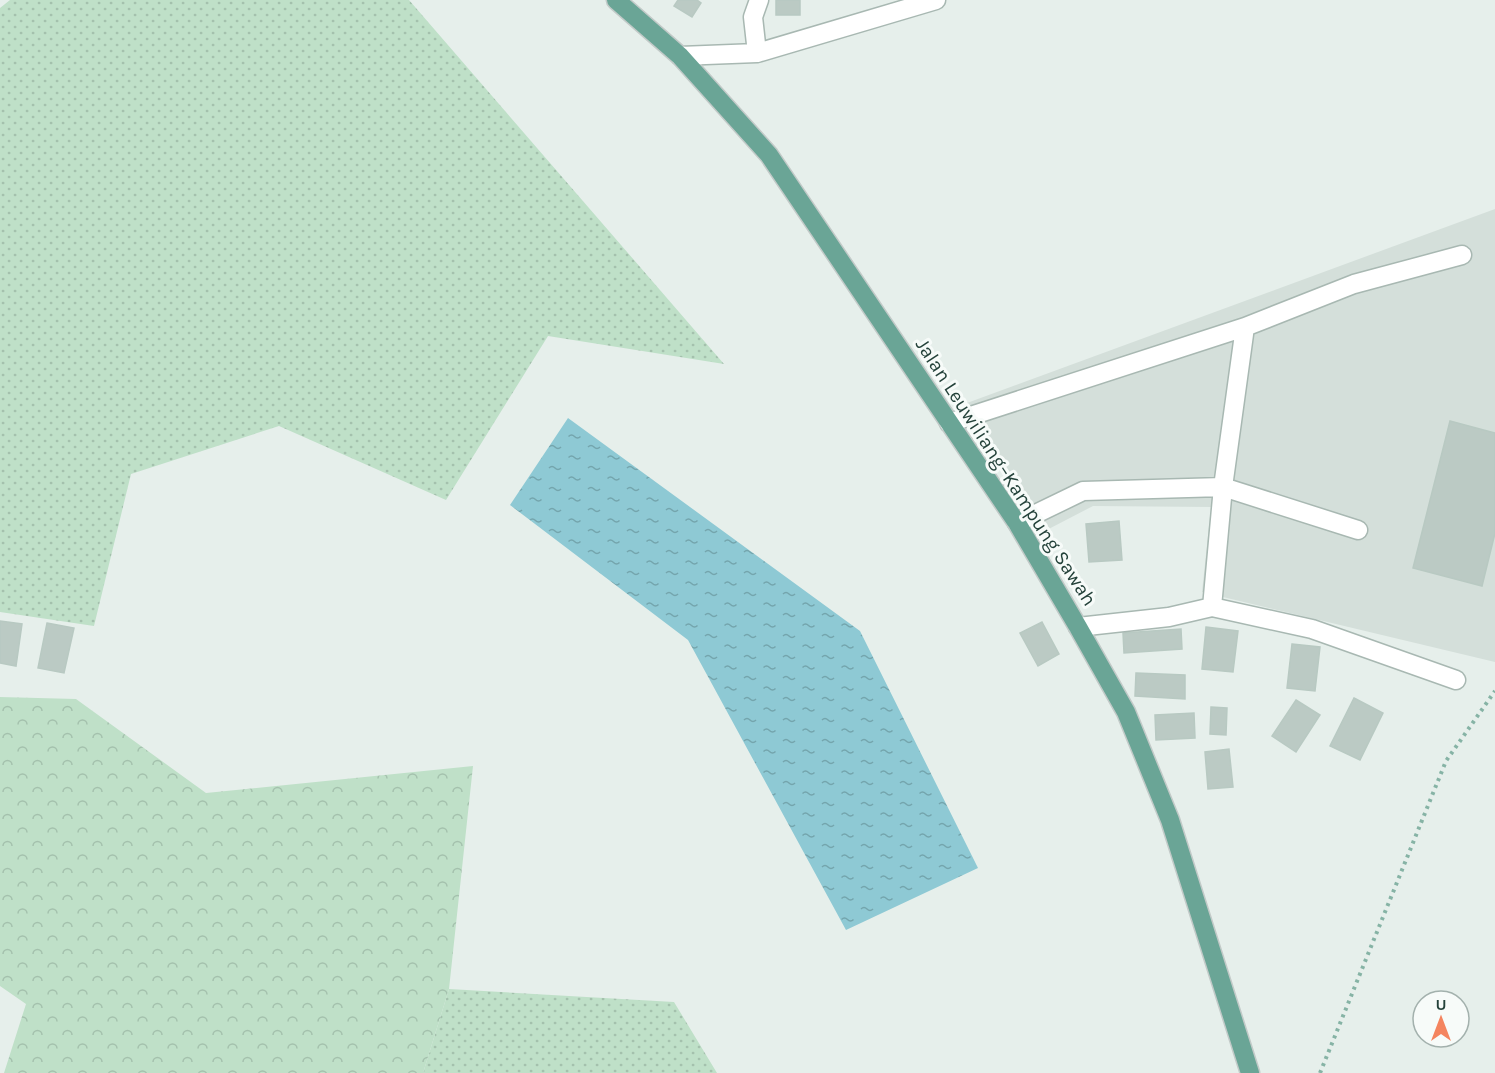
<svg xmlns="http://www.w3.org/2000/svg" width="1495" height="1073" font-family="Karla,sans-serif">
	<style>
		.built { fill: #d4dfda }
		.grass { fill: url(#grass-dots) }
		.forest { fill: url(#forest-crowns) }
		.water { fill: url(#water-ripples) }
		.building { fill: #bbcac4; stroke: #b8c9c2; stroke-width: 1.5 }
		.lines { fill: none; stroke-linecap: round; stroke-linejoin: round }
		.minor-casing { stroke: #a8b8b2; stroke-width: 21 }
		.major-casing { stroke: #c2cac8; stroke-width: 21 }
		.path { stroke: #86b3a5; stroke-width: 4; stroke-dasharray: 3 4.5; stroke-linecap: butt }
		.minor { stroke: #fff; stroke-width: 18 }
		.major { stroke: #6aa596; stroke-width: 18 }
		.labels { text-anchor: middle; dominant-baseline: central; stroke-width: 6; stroke-linejoin: round; paint-order: stroke }
		.street-label { font-size: 20px; fill: #24423a; stroke: #f7fbf9 }
	</style>
	<defs>
		<pattern id="grass-dots" width="8" height="8" patternUnits="userSpaceOnUse" patternTransform="scale(1.5)"><rect width="8" height="8" fill="#bfe0c8"/><path d="M2 2h.1M6 6h.1" fill="none" stroke="#a4c1ad" stroke-width="1.8" stroke-linecap="round"/></pattern>
		<pattern id="forest-crowns" width="20" height="18" patternUnits="userSpaceOnUse" patternTransform="scale(1.5)"><rect width="20" height="18" fill="#bfe0c8"/><path d="M2 6a3 3 0 1 1 6 0M12 15a3 3 0 1 1 6 0" fill="none" stroke="#a4c1ad"/></pattern>
		<pattern id="water-ripples" width="26" height="14" patternUnits="userSpaceOnUse" patternTransform="scale(1.5)"><rect width="26" height="14" fill="#8ec9d4"/><path d="M2 4q2-2 4 0t4 0M15 11q2-2 4 0t4 0" fill="none" stroke="#74a5ad"/></pattern>
	</defs>
	<rect width="100%" height="100%" fill="#e6efeb"/>
	<path class="built" d="M1495,209V662L1202,592L1211,507L1093,506L1039,534L967,403Z"/>
	<path class="grass" d="M10,0H409L724,364L548,336L446,500L279,426L131,474L94,626L0,612V8Z
		M449,989L674,1002L717,1073H423Z"/>
	<path class="forest" d="M0,697L76,699L206,793L473,766L449,989L423,1073H4L26,1004L0,986Z"/>
	<path class="water" d="M568,418L860,631L978,868L846,930L688,640L510,505Z"/>
	<path class="building" d="M678,0H697L701,3L692,17L674,6Z
		M776,0H800V15H776Z
		M1450,421L1495,433V533L1482,586L1413,568Z
		M1119,521L1122,560L1089,562L1086,524Z
		M0,621L22,624L16,666L0,663Z
		M1042,622L1059,654L1038,666L1020,633Z
		M47,623L74,628L64,673L38,668Z
		M1206,627L1238,631L1233,672L1202,669Z
		M1181,629L1182,649L1124,653L1123,633Z
		M1292,644L1320,647L1315,691L1287,688Z
		M1136,673L1185,675V699L1135,696Z
		M1354,698L1383,713L1360,760L1330,746Z
		M1296,700L1320,715L1296,752L1272,736Z
		M1211,707L1227,708L1226,735L1210,734Z
		M1194,713L1195,738L1156,740L1155,715Z
		M1229,749L1233,787L1208,789L1205,752Z"/>
	<g class="lines">
		<defs>
			<path id="minor" d="M757,53L753,17L759,0
				M680,56L757,53L936,0
				M949,423L1245,327
				M1017,523L1083,491L1223,487L1358,530
				M1212,607L1312,629L1456,680
				M1078,627L1169,617L1212,607L1223,487L1245,327L1354,284L1462,255"/>
			<path id="major" d="M616,0L680,56L769,155L1017,523L1078,627L1126,712L1170,820L1250,1073"/>
		</defs>
		<use href="#minor" class="minor-casing"/>
		<use href="#major" class="major-casing"/>
		<path class="path" d="M1320,1073L1446,761L1495,691"/>
		<use href="#minor" class="minor"/>
		<use href="#major" class="major"/>
	</g>
	<g class="labels">
		<g class="street-label">
			<text transform="translate(1006 472) rotate(57)">Jalan Leuwiliang–Kampung Sawah</text>
		</g>
	</g>
	<g transform="translate(1441 1019)"><circle r="28" fill="#f7fbf9" stroke="#a3b1ad" stroke-width="1.5"/>
	<path d="M0-4.5L10 22L0 15L-10 22Z" fill="#f4845f"/>
	<text y="-9" font-size="16" font-weight="bold" text-anchor="middle" fill="#24423a">U</text>
	</g>
</svg>
